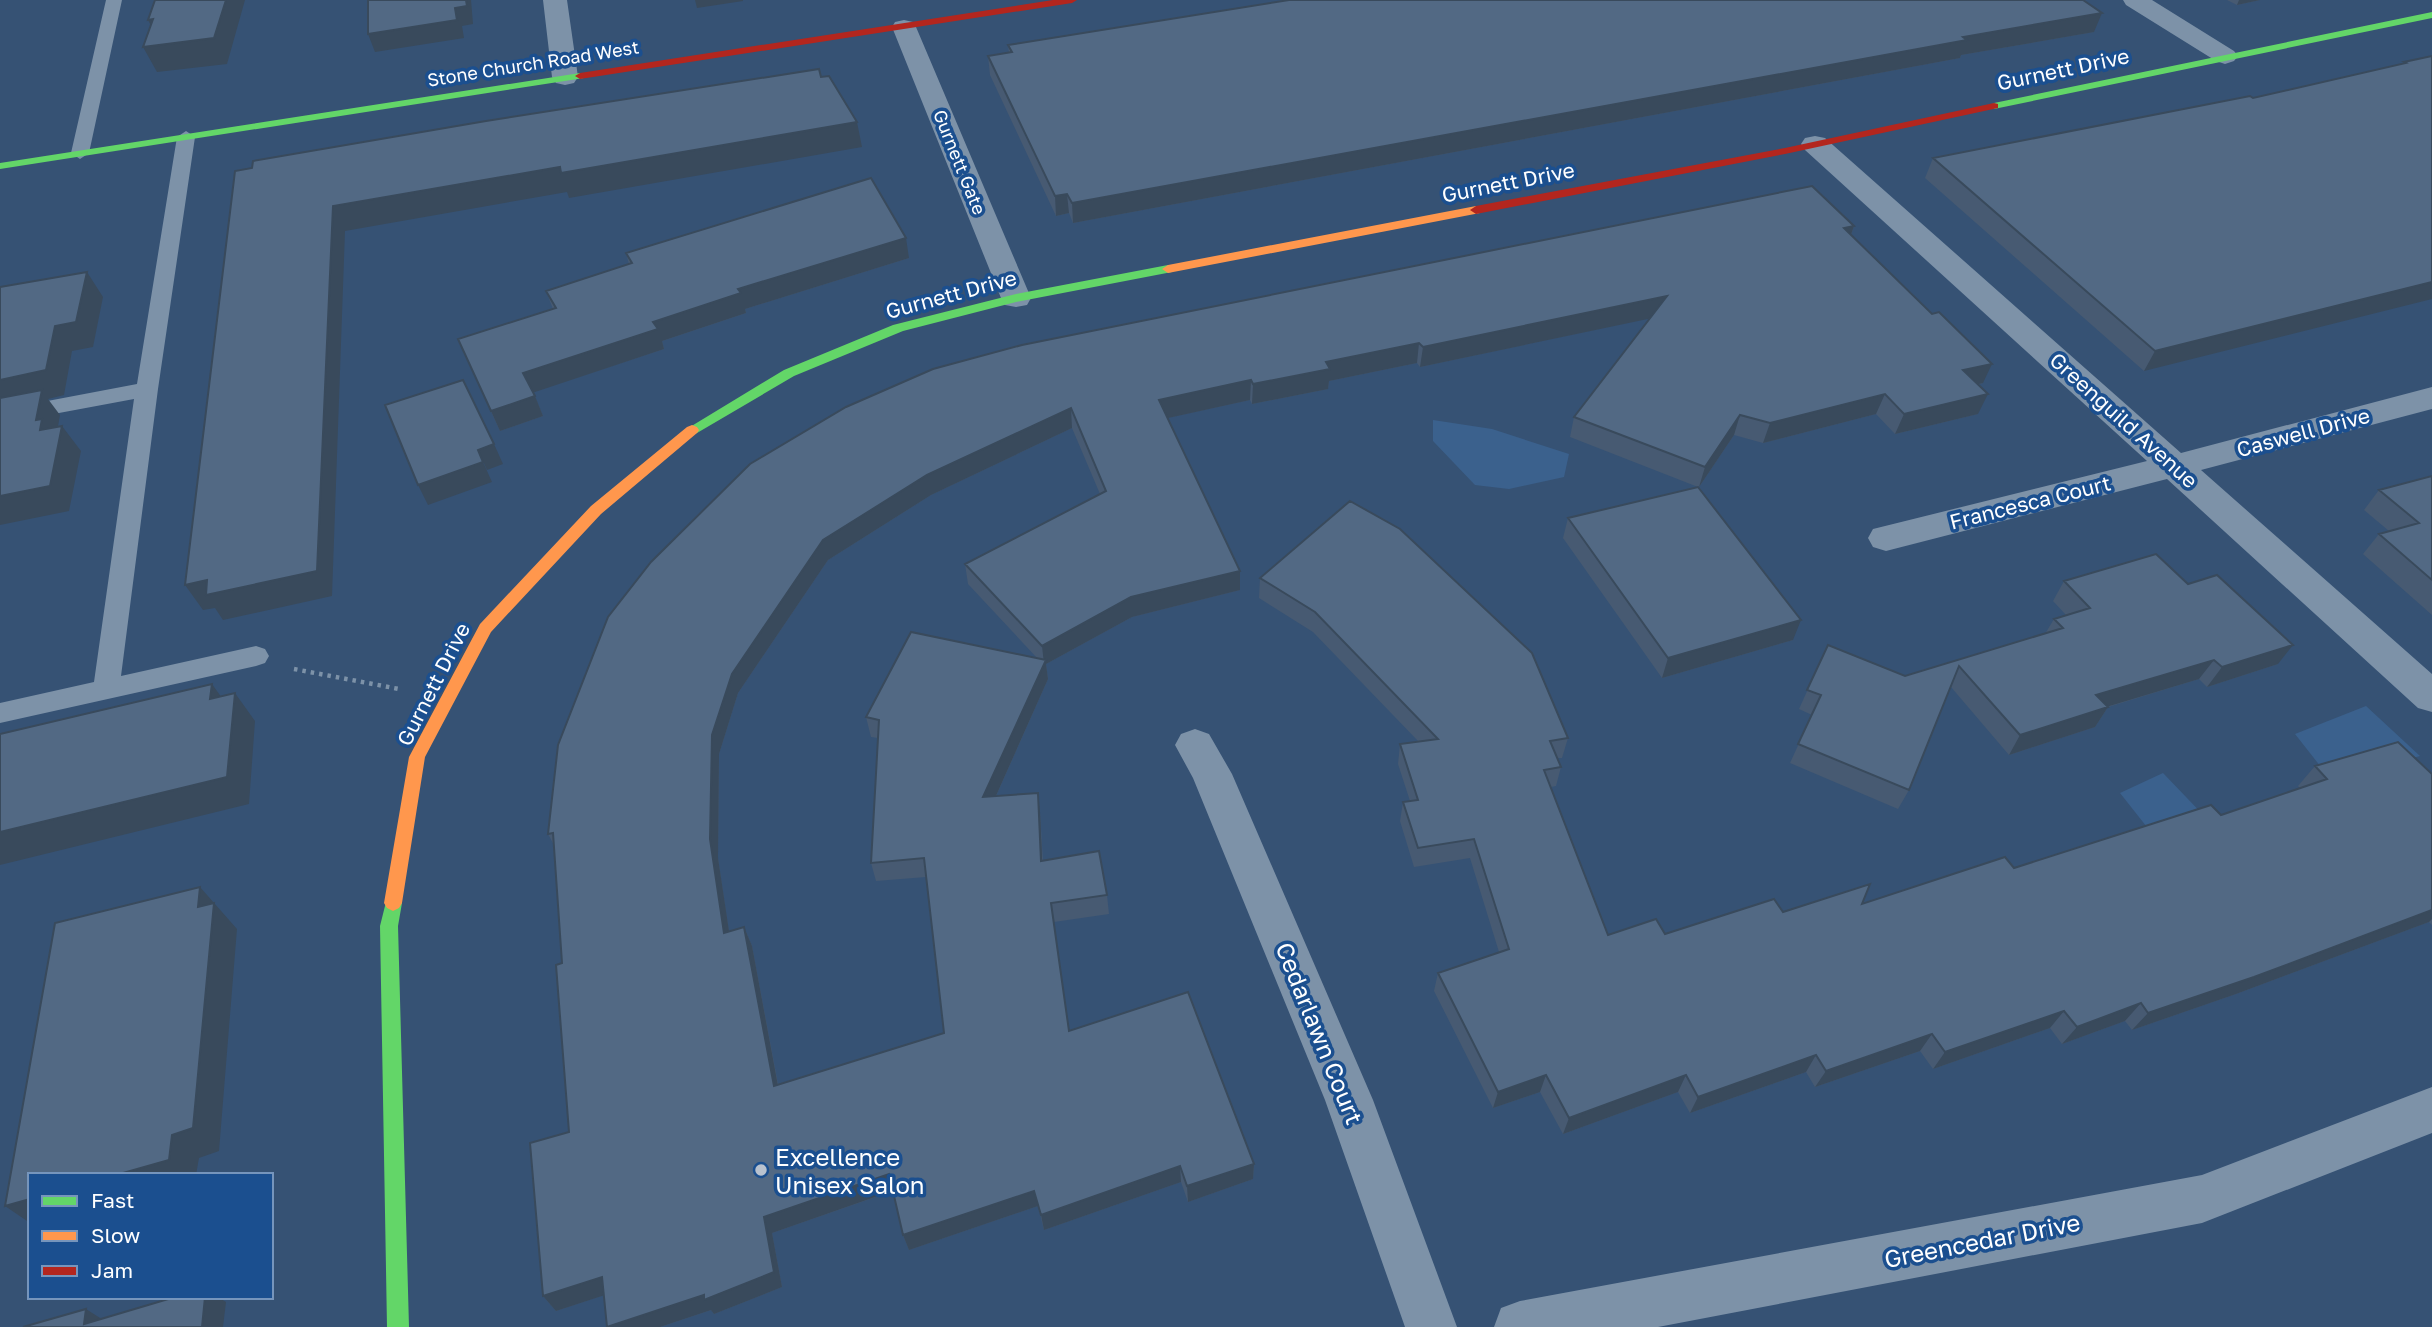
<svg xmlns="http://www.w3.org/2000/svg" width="2432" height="1327" font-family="'Golos Text',sans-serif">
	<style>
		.water { fill: #3b618d }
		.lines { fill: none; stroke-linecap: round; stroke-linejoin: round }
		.path { stroke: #7d92a8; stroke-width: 4.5; stroke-dasharray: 3.5 5; stroke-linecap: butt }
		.lane { fill: #7d92a8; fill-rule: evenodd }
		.street { fill: #7d92a8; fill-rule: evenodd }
		.fast { fill: #63d668; fill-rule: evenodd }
		.slow { fill: #ff974d; fill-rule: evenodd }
		.jam { fill: #b3261e; fill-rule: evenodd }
		.wall { fill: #475a72; fill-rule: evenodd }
		.shaded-wall { fill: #394a5c }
		.building { fill: #526984; stroke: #394a5c; stroke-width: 2 }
		.poi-dot { fill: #b9c2ce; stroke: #1b4f8f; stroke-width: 2.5 }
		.labels { text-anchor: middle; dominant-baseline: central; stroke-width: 7; stroke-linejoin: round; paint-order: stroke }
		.far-street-label { font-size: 18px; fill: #fff; stroke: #1b4f8f }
		.street-label { font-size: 21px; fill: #fff; stroke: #1b4f8f }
		.near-street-label { font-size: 24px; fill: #fff; stroke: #1b4f8f }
		.near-poi-label { font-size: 24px; fill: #fff; stroke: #1b4f8f; text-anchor: start }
	</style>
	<rect width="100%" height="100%" fill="#365274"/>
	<path class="water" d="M1433,420L1492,429L1569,454L1564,477L1509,489L1475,485L1433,441Z
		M2366,706L2420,756L2332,781L2295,734Z
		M2163,773L2210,822L2154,836L2120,793Z"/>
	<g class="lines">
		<path class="path" d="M294,669L399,689"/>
		<path class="lane" d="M106,0H122L89,153L80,159L71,153Z
			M186,131L195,137L158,389L121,676L256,646L265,649L269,656L265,663L256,666L0,723V703L94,682L134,399L0,424V410L137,384L177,137Z"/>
		<path class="street" d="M543,0H567L578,77L574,83L565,85L556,83L552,77Z
			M2123,0H2152L2234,51L2238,56L2234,61L2225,64L2216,61L2126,5Z
			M904,20L913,22L916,27L1031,298L1027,305L1016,307L1005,305L1001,298L892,27L895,22Z
			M1815,136L1825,138L2181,453L2432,387V409L2201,470L2432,674V712L2418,708L2167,479L1886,551L1873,547L1868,538L1873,529L2147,461L1805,150L1801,144L1805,138Z
			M1195,729L1209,734L1232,774L1373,1100L1457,1327H1405L1325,1100L1193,778L1175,745L1181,734Z
			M2432,1087V1133L2202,1223L1658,1327H1494L1501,1308L1520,1301L2202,1175Z"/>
		<path class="fast" d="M2432,12V18L1994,109L1989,106L1994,103Z
			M580,73L585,76L584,78L0,169V163Z
			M1168,265L1172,266V272L1016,302L903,331L794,376L697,433L692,435L685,430L784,370L893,325L1016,294Z
			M393,895L399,898L402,903L398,926L409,1327H387L380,926L387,898Z"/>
		<path class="slow" d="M1476,206L1480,207V213L1168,273L1162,269L1168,265Z
			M692,425L697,427L699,430L697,433L601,514L491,632L425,757L402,903L399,908L393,911L387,908L384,903L409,757L480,624L591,506L687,427Z"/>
		<path class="jam" d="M1053,0H1077L1072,3L580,79L575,76L580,73Z
			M1994,103L1998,104V108L1785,154L1476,214L1470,210L1476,206L1785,148Z"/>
	</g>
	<path class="wall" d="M2227,0H2260L2237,5Z
		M2094,32L1961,55L1960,58L1073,223L1069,213L1056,216L990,75L988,56L1009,53L1008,45Z
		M2432,56L2144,371L1925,178L1933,158L2253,98L2402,64L2404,62Z
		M1854,226L1851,235L1983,383L1978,385V414L1895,434L1876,414L1763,443L1734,435L1699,487H1698L1793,640L1662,678L1563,538L1568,518L1698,487L1570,437L1574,417L1650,318L1420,367L1417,363L1329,381L1328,389L1252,404L1250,400L1167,418L1240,590L1132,617L1046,664L1048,679L996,796L1040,812L1043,861L1107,895L1109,914L1054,922L1069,1031L1254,1164L1253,1179L1188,1202L1181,1182L1044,1230L1038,1206L909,1250L903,1235L893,1191L772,1233L782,1287L714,1314L711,1310L660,1327H607L604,1295L556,1311L543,1296L569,1132L562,963L554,845L548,834L750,464ZM1072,428L1100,494L965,564L968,584L1037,658L866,717L871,737L878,738L871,863L876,881L926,877L944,1033L778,1084L752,946L744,927L729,932L718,858L719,754L738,693L828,560L931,495Z
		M626,253L909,258L745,309L746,313L662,341L664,349L533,392L543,416L500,431L458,339L553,309L546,291L629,264Z
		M2432,476V615L2363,554L2379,534L2389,531L2364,510L2379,490Z
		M1260,578L1568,738L1562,758H1557L1561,767L1556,786L1551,787L1608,935L1665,934L1783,912L1862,904L2014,868L2221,815L2300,788L2298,786L2315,766L2432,774V925L2429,922L2236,994L2132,1030L2125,1021L2062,1044L2050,1028L1933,1069L1920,1051L1815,1087L1806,1072L1690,1113L1678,1092L1563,1134L1540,1092L1493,1108L1434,991L1438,973L1499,952L1470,858L1414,867L1400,821L1403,802L1410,801L1398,764L1400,744L1419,742L1313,632L1259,598Z
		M2064,581L2188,584L2278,664L2207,687L2199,679L2108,707L2095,727L2009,755L1951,687L1909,790L1898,809L1790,763L1812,715L1799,709L1828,645L1905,676L2045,634L2054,619L2066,615L2053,601Z"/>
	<path class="shaded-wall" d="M226,0H245L227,64L157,72L143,47L161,45L148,20Z
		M466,0H471L473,24L462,26L464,38L375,52L368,34L455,8Z
		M695,0H743V1L697,8Z
		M2239,0H2260L2237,5Z
		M2102,13L2094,32L1961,55L1960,58L1073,223L1072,203L1963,37Z
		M857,122L862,147L569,198L567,192L345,231L332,596L223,620L215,608L203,610L185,585L333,206L560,167Z
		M1067,194L1069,213L1056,216L1055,196Z
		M1854,226L1847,246L1844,228Z
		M906,238L909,258L745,309L746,313L662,341L664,349L532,393L523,373L738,289Z
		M87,272L103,297L93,347L72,351L64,395L48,399L60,415L56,438L62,426L81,451L69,511L0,525V380L55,326Z
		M2432,282V299L2144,371L2155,351Z
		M1667,296L1662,316L1420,367L1423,347Z
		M1419,343L1417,363L1329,381L1328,389L1252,404L1253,384L1326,362Z
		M1992,364L1983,383L1954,390L1963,370Z
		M1251,380L1250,400L1159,420V400Z
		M1885,394L1876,414L1763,443L1770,423Z
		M1988,394L1978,414L1895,434L1904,414Z
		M535,396L543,416L500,431L491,411Z
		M1071,408L1072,428L931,495L828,560L738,693L719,754L718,858L732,951L724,933L710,839L712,735L732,674L823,540L927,475Z
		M1740,415L1734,435L1699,487L1705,467Z
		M494,444L503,464L487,470L478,450Z
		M483,462L492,482L428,505L418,485Z
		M1240,571V590L1132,617L1046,664L1048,679L987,816L983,797L1044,664L1042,646L1131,597Z
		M1801,620L1793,640L1662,678L1668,658Z
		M2293,645L2278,664L2207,687L2222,667Z
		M2214,660L2199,679L2083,714L2096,695Z
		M212,684L232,712L210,699Z
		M235,693L255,721L249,804L0,865V832Z
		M2108,707L2095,727L2009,755L2020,735Z
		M1038,793L1040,812L1043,880L1041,861Z
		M200,887L237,929L219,1151L199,1158L196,1175H116L198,907Z
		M2432,910V919L2429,922L2236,994L2132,1030L2148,1013Z
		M744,927L752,946L781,1102L774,1086Z
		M2141,1003L2125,1021L2062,1044L2077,1027Z
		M2064,1011L2050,1028L1933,1069L1945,1052Z
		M1932,1034L1920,1051L1815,1087L1826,1071Z
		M1816,1055L1806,1072L1690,1113L1698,1097Z
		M1546,1075L1540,1092L1493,1108L1498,1092Z
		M1686,1075L1678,1092L1563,1134L1569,1118Z
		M1254,1164L1253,1179L1188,1202L1187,1186Z
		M1180,1166L1181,1182L1044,1230L1041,1215Z
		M889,1174L895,1190L772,1233L782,1287L714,1314L711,1310L660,1327H607L764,1217Z
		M1034,1191L1038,1206L909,1250L903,1235Z
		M30,1199V1223L5,1206Z
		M602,1277L614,1292L556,1311L543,1296Z
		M205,1297H218L226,1302L223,1327H202Z
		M86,1309L108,1323L84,1324Z"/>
	<path class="building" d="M155,0H226L214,38L143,47L153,19L148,20Z
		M368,0H466L467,6L455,8L457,20L368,34Z
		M1289,0H2083L2102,13L1963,37L1967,40L1072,203L1067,194L1055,196L988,56L1012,52L1008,45Z
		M2432,56V282L2155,351L1933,158L2250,96L2253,98L2406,63L2404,62Z
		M819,69L821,77L829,76L857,122L561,173L560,167L333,206L317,571L206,595L207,580L185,585L235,171L252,168L253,161L486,121Z
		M871,178L906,238L738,289L741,293L653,322L658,329L523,373L535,396L491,411L458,339L556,308L546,291L632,263L626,253Z
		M1812,186L1854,226L1844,228L1932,314L1939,312L1992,364L1963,370L1988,394L1904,414L1885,394L1770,423L1740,415L1705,467L1574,417L1667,296L1423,347L1419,343L1326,362L1330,369L1253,384L1251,380L1159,400L1240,571L1131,597L1042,646L965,564L1106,491L1071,408L927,475L823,540L732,674L712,735L710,839L724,933L744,927L774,1086L944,1033L924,858L871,863L879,720L866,717L911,632L1046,660L983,797L1038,793L1041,861L1099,851L1107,895L1051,903L1069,1031L1188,992L1254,1164L1187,1186L1180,1166L1041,1215L1034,1191L903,1235L889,1174L764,1217L774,1272L704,1300V1295L607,1327L602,1277L543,1296L530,1143L569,1132L556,965L562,963L553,833L548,834L558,745L608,617L651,562L750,464L846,407L933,369L1022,345Z
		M87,272L76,322L55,326L46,370L0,380V287Z
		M463,380L494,444L478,450L483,462L418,485L385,405Z
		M42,390L36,420L42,419L40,430L62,426L50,486L0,496V398Z
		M2432,476V580L2379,534L2419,523L2379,490Z
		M1698,487L1801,620L1668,658L1568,518Z
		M1350,501L1400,529L1532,653L1568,738L1550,741L1561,767L1544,770L1608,935L1656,919L1665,934L1774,899L1783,912L1870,884L1862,904L2005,857L2014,868L2211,805L2221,815L2327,779L2315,766L2398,742L2432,774V910L2254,977L2148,1013L2141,1003L2077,1027L2064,1011L1945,1052L1932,1034L1826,1071L1816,1055L1698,1097L1686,1075L1569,1118L1546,1075L1498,1092L1438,973L1509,949L1474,839L1418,848L1403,802L1418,800L1400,744L1438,739L1315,612L1260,578Z
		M2156,554L2188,584L2217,575L2293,645L2222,667L2214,660L2096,695L2108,707L2020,735L1959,666L1909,790L1798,744L1821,695L1807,690L1828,645L1905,676L2063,628L2054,619L2090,608L2064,581Z
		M212,684L210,699L235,693L227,777L0,832V734Z
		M200,887L198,907L214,903L193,1128L172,1135L169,1160L116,1175H30V1199L5,1206L55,923Z
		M175,1297H205L202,1327H23L86,1309L84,1324Z"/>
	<circle class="poi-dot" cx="761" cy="1170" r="7"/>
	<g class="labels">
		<g class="far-street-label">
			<text transform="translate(533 63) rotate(-9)">Stone Church Road West</text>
			<text transform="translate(960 162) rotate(68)">Gurnett Gate</text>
		</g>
		<g class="street-label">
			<text transform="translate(2063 69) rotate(-12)">Gurnett Drive</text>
			<text transform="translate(1508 182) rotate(-11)">Gurnett Drive</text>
			<text transform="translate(951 294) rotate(-15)">Gurnett Drive</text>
			<text transform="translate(2124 420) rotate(42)">Greenguild Avenue</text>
			<text transform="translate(2303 432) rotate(-15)">Caswell Drive</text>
			<text transform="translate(2030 502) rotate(-14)">Francesca Court</text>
			<text transform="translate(433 684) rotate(-63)">Gurnett Drive</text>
		</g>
		<g class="near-street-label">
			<text transform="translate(1320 1033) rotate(68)">Cedarlawn Court</text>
			<text transform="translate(1982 1240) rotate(-11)">Greencedar Drive</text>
		</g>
		<g class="near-poi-label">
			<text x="775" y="1156">Excellence<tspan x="775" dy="28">Unisex Salon</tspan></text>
		</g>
	</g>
	<rect x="28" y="1173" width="245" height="126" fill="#1b4f8f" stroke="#7695bc" stroke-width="2"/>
	<rect x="42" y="1196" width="35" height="10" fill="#63d668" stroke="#7695bc" stroke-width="2"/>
	<text x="91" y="1208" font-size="21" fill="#ffffff">Fast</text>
	<rect x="42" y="1231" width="35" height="10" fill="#ff974d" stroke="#7695bc" stroke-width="2"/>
	<text x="91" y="1243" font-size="21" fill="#ffffff">Slow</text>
	<rect x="42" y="1266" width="35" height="10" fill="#b3261e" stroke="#7695bc" stroke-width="2"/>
	<text x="91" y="1278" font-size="21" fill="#ffffff">Jam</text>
</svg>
